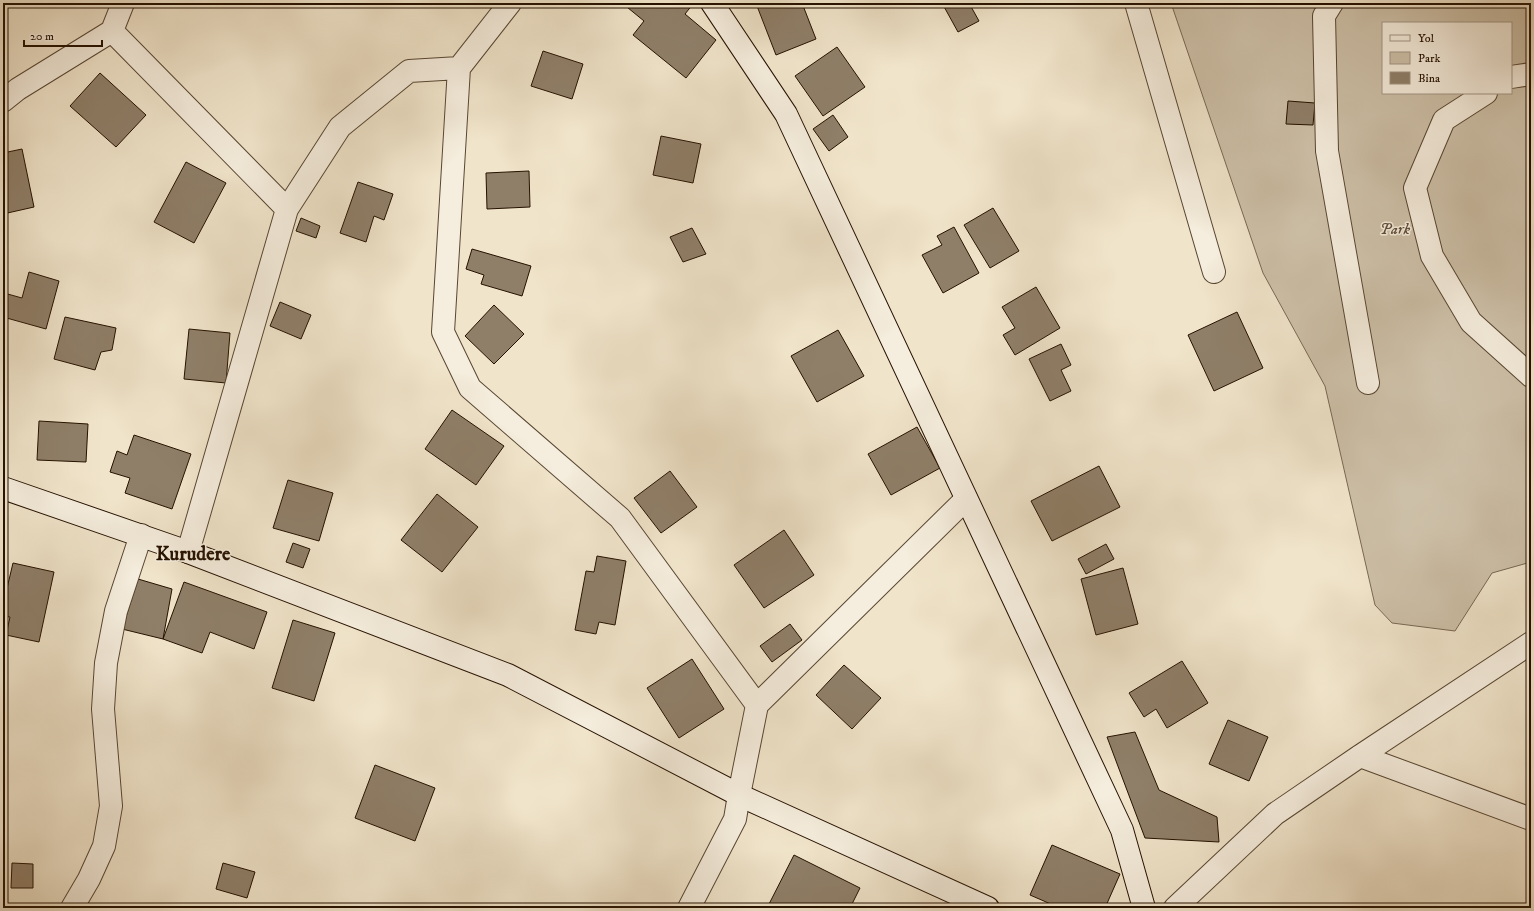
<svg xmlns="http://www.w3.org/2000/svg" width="1534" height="911" font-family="'IM FELL DW Pica',serif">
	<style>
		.green { fill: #cdc0a8; stroke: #796854; fill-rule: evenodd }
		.building { fill: #8f7f69; stroke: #251100 }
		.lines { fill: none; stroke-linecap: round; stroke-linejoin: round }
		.street-casing { stroke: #584632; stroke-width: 24 }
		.secondary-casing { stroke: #251100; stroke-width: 24 }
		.street { stroke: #f5eddd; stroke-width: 22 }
		.secondary { stroke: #f5eddd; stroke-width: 22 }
		.labels { text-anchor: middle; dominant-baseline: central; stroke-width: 3; stroke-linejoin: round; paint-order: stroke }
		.park-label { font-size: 16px; font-style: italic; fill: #604e3b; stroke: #f5eddd }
		.district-label { font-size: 20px; font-weight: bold; fill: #251100; stroke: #f5eddd }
	</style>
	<rect width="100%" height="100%" fill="#f0e4ca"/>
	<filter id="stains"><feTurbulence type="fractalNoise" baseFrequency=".005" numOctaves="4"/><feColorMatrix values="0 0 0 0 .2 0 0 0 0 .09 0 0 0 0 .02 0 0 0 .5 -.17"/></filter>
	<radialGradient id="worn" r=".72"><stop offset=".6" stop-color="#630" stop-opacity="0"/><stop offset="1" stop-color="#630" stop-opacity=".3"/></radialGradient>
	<path class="green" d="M1171,3H1531V562L1492,573L1455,631L1392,623L1375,605L1325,386L1263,273ZM1383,23H1511V93H1383Z"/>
	<path class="building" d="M622,3H692L693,4L685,14L716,40L686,78L633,35L644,21Z
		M765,3H802L816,39L776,55L757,6Z
		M942,3H969L979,21L958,32Z
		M837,47L865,87L823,116L795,76Z
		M543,51L583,64L572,99L531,86Z
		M100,73L146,115L116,147L70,106Z
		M1288,101L1315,103L1313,125L1286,124Z
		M833,115L848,137L829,151L813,129Z
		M661,136L701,144L693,183L653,175Z
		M22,149L34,207L3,214V153Z
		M186,162L226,183L194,243L154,222Z
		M529,171L530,207L487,209L486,173Z
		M358,182L393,194L384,220L374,216L366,242L340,233Z
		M993,208L1019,251L990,268L964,225Z
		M301,218L320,226L316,238L296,231Z
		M954,227L979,273L943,293L922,255L942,245L937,236Z
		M692,228L706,254L683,262L670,237Z
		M472,249L531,266L522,296L481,284L484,275L466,269Z
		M29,272L59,281L46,329L3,317L4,293L22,298Z
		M1036,287L1060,328L1015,355L1003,335L1015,328L1002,307Z
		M280,302L311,315L301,339L270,326Z
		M494,305L524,334L494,364L465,336Z
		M1237,312L1263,368L1214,391L1188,335Z
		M65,317L116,328L112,350L101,352L95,370L54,359Z
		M189,329L230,333L226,383L184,379Z
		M838,330L864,376L817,402L791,356Z
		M1061,344L1071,365L1061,370L1071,391L1050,401L1029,359Z
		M452,410L504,446L476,485L425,449Z
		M39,421L88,424L86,462L37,460Z
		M917,427L940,468L891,495L868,454Z
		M134,435L191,454L172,509L125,493L130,478L110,472L117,451L127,455Z
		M1099,466L1120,507L1052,541L1031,501Z
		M670,471L697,507L661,533L634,498Z
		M288,480L333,493L319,541L273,528Z
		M437,494L478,527L442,572L401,540Z
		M784,530L814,575L764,608L734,565Z
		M293,543L310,549L303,568L286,562Z
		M1106,544L1114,559L1086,574L1078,559Z
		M597,556L626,561L615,625L599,622L596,634L575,630L586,571L594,572Z
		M13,563L54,572L39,642L6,635L10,617L3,616V605Z
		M1123,568L1138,624L1096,635L1081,579Z
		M138,579L172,589L163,639L122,629Z
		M184,582L267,612L254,649L210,632L202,653L163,639Z
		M293,620L335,633L314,701L272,688Z
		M790,624L802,640L772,662L760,646Z
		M692,659L724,709L679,738L647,688Z
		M1182,661L1208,703L1167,728L1156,709L1144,717L1129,693Z
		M844,665L881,698L852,729L816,695Z
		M1228,720L1268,737L1249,781L1209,764Z
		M1135,732L1159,790L1217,817L1219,842L1145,838L1107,737Z
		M375,765L435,788L415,841L355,818Z
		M1052,845L1120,874L1105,908H1060L1030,895Z
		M794,855L860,888L850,908H767Z
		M12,863L33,864V888H11Z
		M223,863L255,872L247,898L216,889Z"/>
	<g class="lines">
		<defs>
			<path id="street" d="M510,3L459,68L443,332L470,388L620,518L757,705
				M1136,3L1214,272
				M1332,3L1324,16L1327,151L1368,383
				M112,31L287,209
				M1511,77L1531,74
				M1486,93L1444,120L1415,188L1432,256L1471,322L1531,376
				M3,101L18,89L112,31L123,3
				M188,552L287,209L340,127L409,71L459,68
				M1360,756L1531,819
				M72,908L89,879L104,846L111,806L103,709L106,663L116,611L141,535
				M689,908L735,819L739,795L757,705L966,499
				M1175,908L1275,814L1360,756L1531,643"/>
			<path id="secondary" d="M712,3L786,114L1122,830L1144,908
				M3,488L188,552L508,675L739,795L988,908"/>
		</defs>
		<use href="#street" class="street-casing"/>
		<use href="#secondary" class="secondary-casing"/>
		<use href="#street" class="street"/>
		<use href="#secondary" class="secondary"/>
	</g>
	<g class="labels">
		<g class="park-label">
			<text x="1395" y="229">Park</text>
		</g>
		<g class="district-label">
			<text x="193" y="554">Kurudere</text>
		</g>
	</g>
	<rect width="1534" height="911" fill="none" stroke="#f0e4ca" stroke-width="16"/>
	<rect x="4" y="4" width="1526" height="903" fill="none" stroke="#251100" stroke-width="2"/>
	<rect x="8" y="8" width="1518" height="895" fill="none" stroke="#251100"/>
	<rect x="1382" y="22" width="130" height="72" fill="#f5eddd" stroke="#a29585"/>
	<rect x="1390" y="35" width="20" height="6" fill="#f5eddd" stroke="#a29585"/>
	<text x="1418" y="42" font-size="12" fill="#251100">Yol</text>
	<rect x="1390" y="52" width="20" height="12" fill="#cdc0a8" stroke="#a29585"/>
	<text x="1418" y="62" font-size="12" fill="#251100">Park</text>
	<rect x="1390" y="72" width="20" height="12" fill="#8f7f69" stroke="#a29585"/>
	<text x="1418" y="82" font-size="12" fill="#251100">Bina</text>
	<path d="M24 40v6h78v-6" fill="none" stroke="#251100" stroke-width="2"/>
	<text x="30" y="40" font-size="12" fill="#251100" stroke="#f5eddd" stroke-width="3" paint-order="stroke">20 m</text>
	<rect width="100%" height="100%" filter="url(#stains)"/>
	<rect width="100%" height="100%" fill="url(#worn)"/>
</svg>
